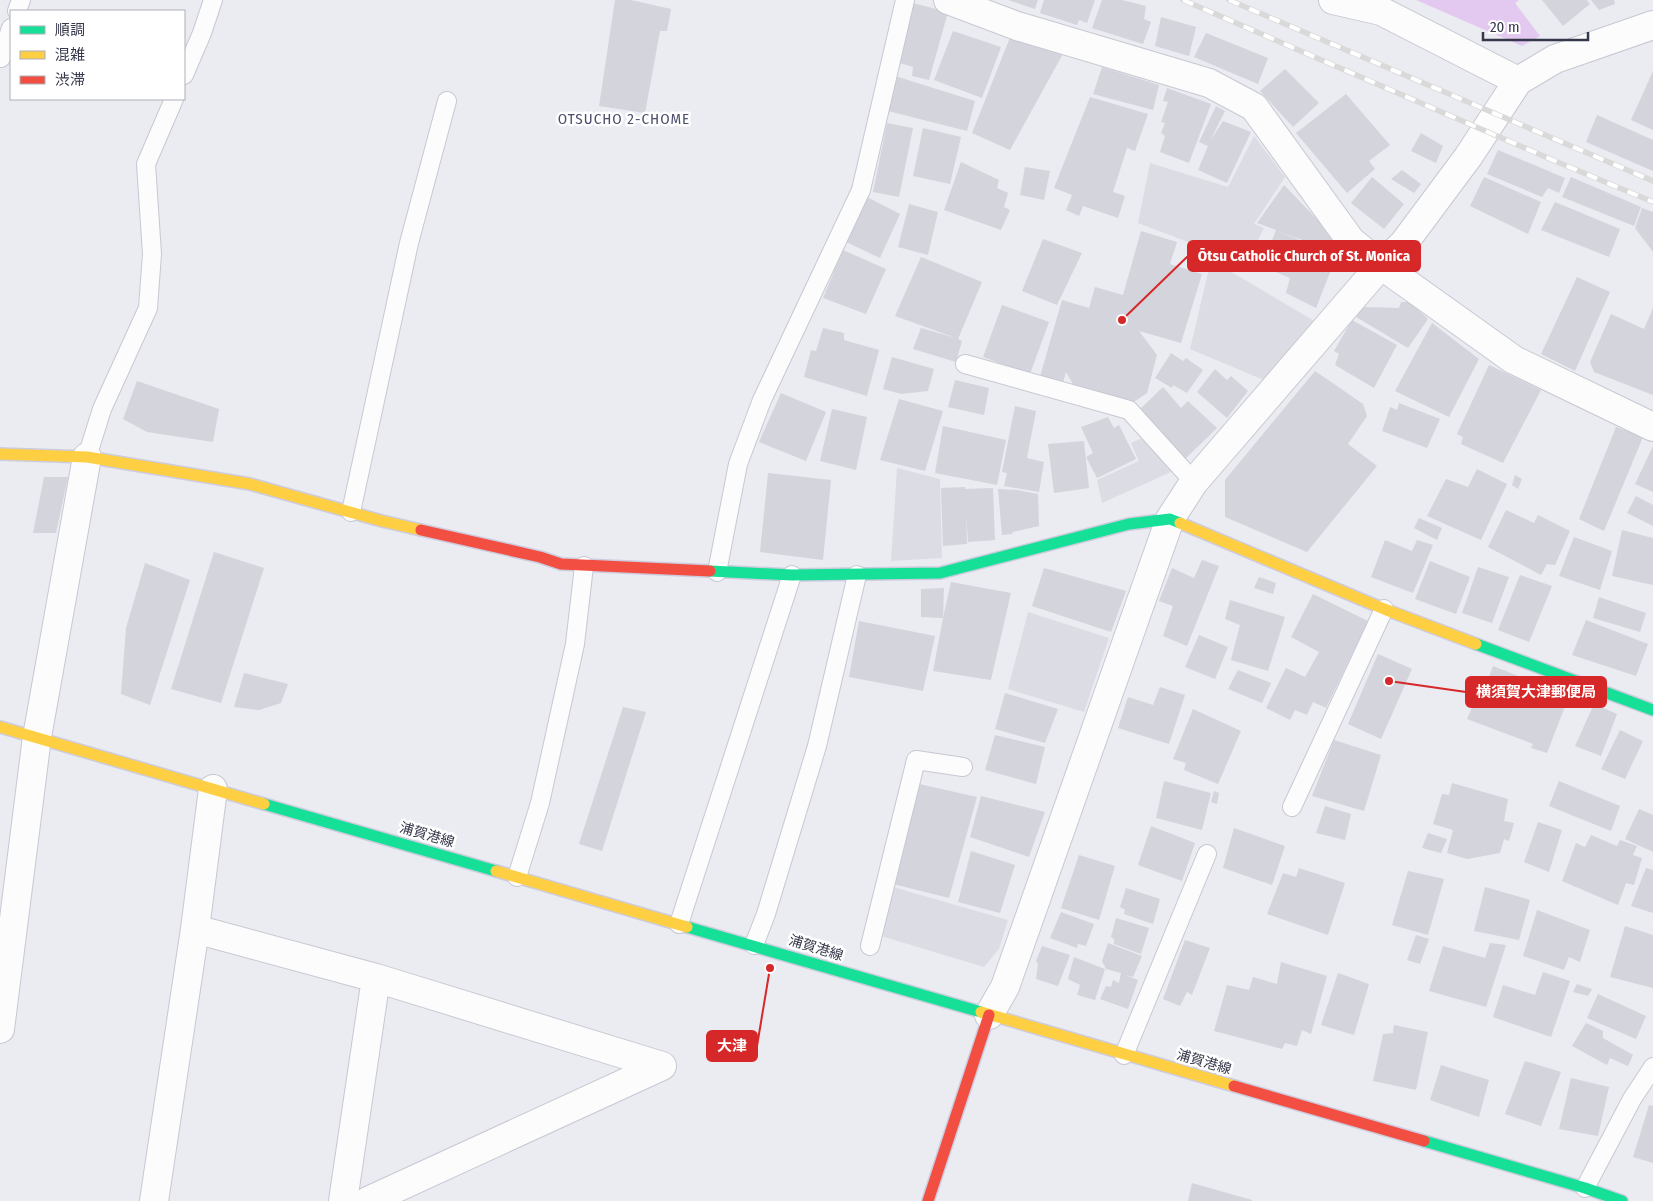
<svg xmlns="http://www.w3.org/2000/svg" width="1653" height="1201" font-family="'Fira Sans Condensed','Noto Sans JP',sans-serif">
	<style>
		.green { fill: #e3c9ef }
		.parking { fill: #dcdde4 }
		.building { fill: #d3d4dc }
		.lines { fill: none; stroke-linecap: round; stroke-linejoin: round }
		.lane-casing { stroke: #c7c8d2; stroke-width: 20 }
		.street-casing { stroke: #c7c8d2; stroke-width: 30 }
		.fast-casing { stroke: #cdccde; stroke-width: 14 }
		.slow-casing { stroke: #cdccde; stroke-width: 14 }
		.jam-casing { stroke: #cdccde; stroke-width: 14 }
		.lane { stroke: #fcfcfd; stroke-width: 18 }
		.street { stroke: #fcfcfd; stroke-width: 28 }
		.fast { stroke: #16e098; stroke-width: 11 }
		.slow { stroke: #ffcf43; stroke-width: 11 }
		.jam { stroke: #f24e42; stroke-width: 11 }
		.rail-casing { stroke: #d9d9da; stroke-width: 5.5 }
		.rail { stroke: #fff; stroke-width: 4; stroke-dasharray: 11; stroke-linecap: butt }
		.labels { text-anchor: middle; dominant-baseline: central; stroke-width: 5; stroke-linejoin: round; paint-order: stroke }
		.street-label { font-size: 14px; fill: #35384a; stroke: #fff }
		.neighbourhood-label { font-size: 15px; letter-spacing: 1px; fill: #4c506d; stroke: #fff }
		.leader { fill: none; stroke: #d62828; stroke-width: 2 }
		.callout-dot { fill: #d62828; stroke: #fff; stroke-width: 2 }
		.callout { fill: #d62828; stroke: #d62828; stroke-width: 2 }
		.callout-label { font-size: 15px; text-anchor: middle; font-weight: bold; fill: #fff }
	</style>
	<rect width="100%" height="100%" fill="#ebebf2"/>
	<path class="green" d="M1416,0H1519L1515,3L1540,36L1522,46Z"/>
	<path class="parking" d="M1254,136L1285,177L1254,224L1264,228L1246,264L1138,223L1150,163L1228,187Z
		M1211,260L1321,325L1273,384L1190,349Z
		M1144,437L1171,472L1102,503L1097,480L1139,461L1131,443Z
		M897,468L940,479L942,558L891,561Z
		M1028,612L1109,638L1084,712L1008,689Z
		M893,887L1008,920L999,949L984,967L881,936Z"/>
	<path class="building" d="M615,0H631L671,9L667,31H660L645,113L599,106Z
		M1008,0H1038L1035,9Z
		M1044,0H1095L1087,23L1079,20L1077,25L1040,13Z
		M1102,0H1122L1146,6L1144,19L1151,22L1143,44L1092,28Z
		M1542,0H1587L1590,4L1563,26Z
		M1591,0H1614L1615,4L1599,10Z
		M913,3L948,12L929,80L912,76L913,67L900,63Z
		M1161,17L1196,27L1189,56L1155,46Z
		M953,31L1001,47L982,98L934,80Z
		M1206,33L1268,58L1258,84L1194,57Z
		M1011,35L1064,52L1010,150L972,133Z
		M1102,67L1159,85L1153,110L1093,94Z
		M1285,69L1319,103L1293,127L1260,91Z
		M1653,71V130L1631,120Z
		M895,76L975,101L967,131L888,111Z
		M1167,88L1211,104L1189,163L1160,152L1165,136L1161,133L1165,123L1161,122L1168,102L1163,101Z
		M1346,94L1390,145L1369,161L1375,169L1347,193L1296,133Z
		M1090,97L1148,114L1135,151L1127,148L1113,192L1125,196L1118,218L1083,206L1079,216L1066,210L1072,195L1054,188Z
		M1216,106L1225,111L1210,141L1223,121L1251,132L1227,183L1198,170L1208,146L1199,142Z
		M1597,115L1653,140V171L1586,142Z
		M887,123L913,128L899,197L873,192Z
		M923,128L961,137L950,184L913,176Z
		M1421,133L1443,146L1436,163L1411,151Z
		M1498,150L1565,178L1559,193L1548,188L1542,197L1487,174Z
		M961,162L999,180L997,188L1008,193L1004,207L1010,210L1001,230L944,210Z
		M1025,167L1050,171L1044,200L1020,195Z
		M1402,170L1421,184L1414,193L1391,179Z
		M1372,177L1404,204L1384,229L1351,203Z
		M1484,177L1541,202L1528,234L1470,206Z
		M1571,177L1641,207L1634,226L1562,197Z
		M1284,185L1337,240L1333,251L1277,231L1337,255L1316,308L1286,293L1290,278L1262,266L1276,230L1257,223Z
		M865,196L900,214L880,258L842,240Z
		M1555,202L1620,229L1609,257L1541,230Z
		M909,204L938,212L928,255L898,247Z
		M1642,208L1653,212V252L1635,228Z
		M1141,231L1177,242L1170,264L1202,274L1181,343L1139,331L1157,355L1147,393L1126,407L1080,396L1066,372L1062,386L1039,380L1062,300L1089,308L1095,287L1123,295Z
		M1043,239L1082,253L1057,305L1022,291Z
		M843,250L886,269L866,314L823,298Z
		M921,257L982,282L958,339L962,341L956,362L913,349L921,328L956,338L895,316Z
		M1577,277L1610,292L1575,371L1541,354Z
		M1401,302H1410L1428,319L1408,348L1356,317L1363,307L1399,308Z
		M1002,305L1049,322L1030,374L983,357Z
		M1653,308V395L1594,372L1590,362L1611,314L1644,329Z
		M1352,320L1397,345L1374,388L1335,365L1339,354L1334,351Z
		M1432,323L1479,359L1449,417L1395,391Z
		M823,328L844,333V340L879,350L867,396L804,377L811,350L816,351Z
		M1171,353L1183,361L1186,358L1203,370L1187,393L1173,385L1172,388L1155,378Z
		M892,357L934,369L928,391L901,394L883,389Z
		M1489,365L1541,390L1503,463L1461,444L1463,437L1457,434Z
		M1215,369L1227,380L1231,376L1248,391L1227,418L1197,392Z
		M1315,371L1363,404L1367,416L1348,444L1377,466L1307,552L1225,517V480Z
		M955,380L989,388L984,415L948,407Z
		M137,381L219,409L213,442L147,432L123,419Z
		M1163,387L1181,408L1188,401L1217,428L1184,460L1136,413Z
		M781,393L826,412L806,461L759,442Z
		M899,399L943,411L925,471L880,460Z
		M1399,403L1440,419L1427,448L1382,431L1390,407L1397,410Z
		M1015,406L1036,411L1027,458L1044,462L1039,492L1004,486L1007,473L1002,472Z
		M832,409L867,417L856,470L820,461Z
		M1108,417L1114,428L1119,425L1136,459L1097,478L1086,457L1093,453L1081,427Z
		M943,426L1006,440L997,485L935,473Z
		M1616,427L1643,437L1604,531L1579,519Z
		M1084,441L1089,488L1054,493L1048,444Z
		M1653,446V492L1635,484Z
		M1477,469L1507,484L1481,540L1427,516L1446,479L1468,487Z
		M768,473L831,480L823,560L760,552Z
		M1515,475L1522,479L1518,489L1512,485Z
		M44,477H68L56,533H33Z
		M965,487V489L993,488L995,540L968,542L966,514L967,544L943,546L941,488Z
		M998,489L1017,490L1038,494L1039,526L1013,532L1012,534L1002,535Z
		M1636,496L1653,505V526L1627,513Z
		M1506,510L1534,523L1538,515L1570,531L1555,565L1547,564L1541,575L1488,547Z
		M1419,518L1442,528L1437,540L1414,528Z
		M1622,530L1653,538V585L1612,576Z
		M1574,537L1612,551L1600,590L1559,576Z
		M1385,540L1412,551L1417,540L1433,545L1413,593L1371,577Z
		M214,552L264,568L221,703L171,689Z
		M1202,560L1219,566L1187,646L1163,636L1173,606L1159,601L1172,568L1194,578Z
		M1430,561L1470,577L1456,614L1415,599Z
		M145,563L190,580L150,705L121,694L126,628Z
		M1478,567L1509,577L1492,623L1462,613Z
		M1044,568L1126,591L1111,632L1032,606Z
		M1520,575L1552,586L1529,642L1498,630Z
		M1259,577L1276,583L1273,594L1254,588Z
		M951,582L1011,593L991,680L933,671L943,618L921,617V589L944,588L943,618Z
		M1313,594L1368,621L1326,708L1313,702L1307,715L1295,710L1290,720L1266,708L1286,668L1305,677L1319,652L1291,637Z
		M1599,597L1646,613L1640,632L1593,618Z
		M1230,600L1285,617L1268,671L1231,660L1240,625L1225,619Z
		M1586,620L1648,644L1636,676L1572,655Z
		M859,621L935,636L923,691L849,677Z
		M1199,635L1228,647L1215,679L1185,667Z
		M1378,654L1412,669L1381,739L1348,724Z
		M1493,666L1569,696L1547,753L1531,748L1533,744L1467,719L1478,694L1482,696Z
		M1238,670L1271,683L1262,703L1228,689Z
		M244,673L288,684L281,703L259,710L234,707Z
		M1160,687L1185,695L1169,744L1118,728L1128,697L1153,705Z
		M1005,693L1058,709L1045,743L995,729Z
		M1594,704L1617,714L1601,756L1575,746Z
		M623,707L646,712L602,851L579,844Z
		M1193,709L1241,731L1218,784L1184,770L1186,763L1173,759Z
		M1620,730L1643,741L1625,779L1601,769Z
		M995,735L1045,747L1036,784L985,770Z
		M1334,740L1381,755L1364,811L1312,796Z
		M1164,781L1211,793L1202,830L1156,818Z
		M1559,781L1620,806L1611,831L1549,806Z
		M1452,783L1508,799L1504,821L1514,823L1509,841L1504,839L1500,853L1467,859L1447,853L1453,830L1433,824L1442,794L1449,795Z
		M919,784L977,797L949,898L893,884Z
		M1214,791L1219,793L1217,804L1211,802Z
		M981,796L1045,812L1029,857L970,837Z
		M1325,806L1351,814L1345,840L1316,833Z
		M1639,809L1653,815V852L1625,839Z
		M1538,822L1562,830L1549,872L1524,862Z
		M1151,826L1195,843L1182,881L1138,865Z
		M1234,828L1285,846L1272,885L1223,868Z
		M1428,833L1447,839L1441,853L1422,848Z
		M1591,835L1617,846L1620,840L1637,846L1633,855L1642,858L1634,885L1626,883L1618,905L1562,881L1576,843L1585,847Z
		M971,851L1015,865L1000,913L958,902Z
		M1079,855L1115,866L1099,920L1061,908Z
		M1299,868L1345,883L1328,935L1267,914L1283,873L1296,877Z
		M1646,868L1653,870V913L1631,906Z
		M1408,871L1444,879L1428,935L1392,925Z
		M1485,887L1530,900L1519,940L1474,931Z
		M1126,888L1160,899L1153,924L1124,914L1125,910L1120,907Z
		M1537,910L1590,930L1580,962L1569,957L1564,970L1523,956Z
		M1061,912L1094,924L1086,946L1078,944L1077,948L1050,938Z
		M1116,918L1149,928L1141,954L1114,944V939L1111,937Z
		M1625,926L1653,935V988L1610,977Z
		M1416,935L1429,939L1420,964L1407,960Z
		M1185,940L1210,948L1192,995L1187,992L1180,1006L1163,999Z
		M1108,943L1142,956L1133,977L1125,975L1138,980L1128,1009L1100,999L1106,986L1111,987L1113,980L1119,983L1121,973L1106,969L1102,961Z
		M1490,943L1506,945L1486,1007L1429,991L1443,946L1485,958Z
		M1042,946L1070,955L1058,986L1036,979L1038,964L1036,961Z
		M1074,957L1105,969L1095,1000L1077,995L1080,985L1068,979Z
		M1281,962L1327,976L1311,1034L1302,1030L1297,1046L1285,1043L1282,1049L1214,1031L1227,985L1249,990L1253,977L1277,984Z
		M1543,972L1570,981L1551,1037L1493,1017L1503,985L1535,995Z
		M1338,973L1369,984L1354,1035L1321,1025Z
		M1577,984L1592,989L1588,996L1573,992Z
		M1598,994L1646,1016L1636,1039L1587,1018Z
		M1586,1023L1603,1031V1038L1633,1055L1628,1066L1610,1058L1607,1065L1572,1046Z
		M1394,1025L1428,1032L1416,1090L1373,1081L1383,1034L1393,1033Z
		M1525,1061L1561,1072L1541,1126L1505,1114Z
		M1441,1065L1489,1080L1479,1117L1430,1100Z
		M1571,1078L1609,1087L1598,1136L1559,1129Z
		M1649,1105L1653,1106V1163L1633,1157Z
		M1192,1183L1252,1200V1201H1188Z"/>
	<g class="lines">
		<defs>
			<path id="lane" d="M17,11L21,0
				M1,58L11,28
				M184,75L202,33L213,0
				M965,364L1129,410L1194,482
				M87,457L102,409L148,308L152,254L146,164L174,99
				M351,512L409,243L447,101
				M717,572L738,464L762,400L861,190L905,0
				M1292,807L1384,609
				M517,877L540,803L575,644L584,566
				M679,924L792,575
				M754,945L766,914L817,746L857,575
				M870,946L916,760L963,767
				M1124,1055L1207,854
				M1585,1188L1632,1099L1653,1067"/>
			<path id="street" d="M948,0L1017,26L1209,83L1254,107L1351,241L1381,265L1194,482L1170,519L1005,987L989,1015
				M1333,0L1381,11L1518,81
				M1653,25L1555,59L1518,81L1468,157L1404,243L1381,265L1514,360L1653,427
				M195,929L376,978L662,1066L368,1201
				M0,1029L37,737L87,457
				M154,1201L195,929L213,789
				M343,1201L376,978"/>
			<path id="fast" d="M710,571L792,575L940,573L1129,524L1170,519L1180,523
				M1476,644L1653,710
				M264,804L496,871
				M687,927L981,1012
				M1424,1141L1585,1188L1622,1201"/>
			<path id="slow" d="M0,454L87,457L250,484L382,521L421,530
				M1180,523L1384,609L1476,644
				M0,727L264,804
				M496,871L687,927
				M981,1012L1234,1086"/>
			<path id="jam" d="M421,530L540,557L561,564L710,571
				M1234,1086L1424,1141
				M928,1201L989,1015"/>
		</defs>
		<use href="#lane" class="lane-casing"/>
		<use href="#street" class="street-casing"/>
		<use href="#fast" class="fast-casing"/>
		<use href="#slow" class="slow-casing"/>
		<use href="#jam" class="jam-casing"/>
		<use href="#lane" class="lane"/>
		<use href="#street" class="street"/>
		<use href="#fast" class="fast"/>
		<use href="#slow" class="slow"/>
		<use href="#jam" class="jam"/>
		<defs>
			<path id="rail" d="M1183,0L1548,158L1653,202
				M1229,0L1653,181"/>
		</defs>
		<use href="#rail" class="rail-casing"/>
		<use href="#rail" class="rail"/>
	</g>
	<g class="labels">
		<g class="street-label">
			<text transform="translate(427 835) rotate(16)">浦賀港線</text>
			<text transform="translate(816 948) rotate(17)">浦賀港線</text>
			<text transform="translate(1204 1062) rotate(16)">浦賀港線</text>
		</g>
		<g class="neighbourhood-label">
			<text x="624" y="119">OTSUCHO 2-CHOME</text>
		</g>
	</g>
	<path class="leader" d="M1122 320L1188 256M1389 681L1466 692M770 968L757 1046"/>
	<g class="callout-dot">
		<circle cx="1122" cy="320" r="5"/>
		<circle cx="1389" cy="681" r="5"/>
		<circle cx="770" cy="968" r="5"/>
	</g>
	<g class="callout">
		<rect x="1188" y="241" width="232" height="30" rx="5"/>
		<rect x="1466" y="677" width="140" height="30" rx="5"/>
		<rect x="707" y="1031" width="50" height="30" rx="5"/>
	</g>
	<g class="callout-label">
		<text x="1304" y="261">Ōtsu Catholic Church of St. Monica</text>
		<text x="1536" y="697">横須賀大津郵便局</text>
		<text x="732" y="1051">大津</text>
	</g>
	<rect x="10" y="10" width="175" height="90" fill="#ffffff" stroke="#aeafb7"/>
	<rect x="20" y="26" width="25" height="8" fill="#16e098" stroke="#aeafb7"/>
	<text x="55" y="35" font-size="15" fill="#35384a">順調</text>
	<rect x="20" y="51" width="25" height="8" fill="#ffcf43" stroke="#aeafb7"/>
	<text x="55" y="60" font-size="15" fill="#35384a">混雑</text>
	<rect x="20" y="76" width="25" height="8" fill="#f24e42" stroke="#aeafb7"/>
	<text x="55" y="85" font-size="15" fill="#35384a">渋滞</text>
	<path d="M1483 32v8h105v-8" fill="none" stroke="#35384a" stroke-width="2.5"/>
	<text x="1490" y="32" font-size="15" fill="#35384a" stroke="#ffffff" stroke-width="4" paint-order="stroke">20 m</text>
</svg>
